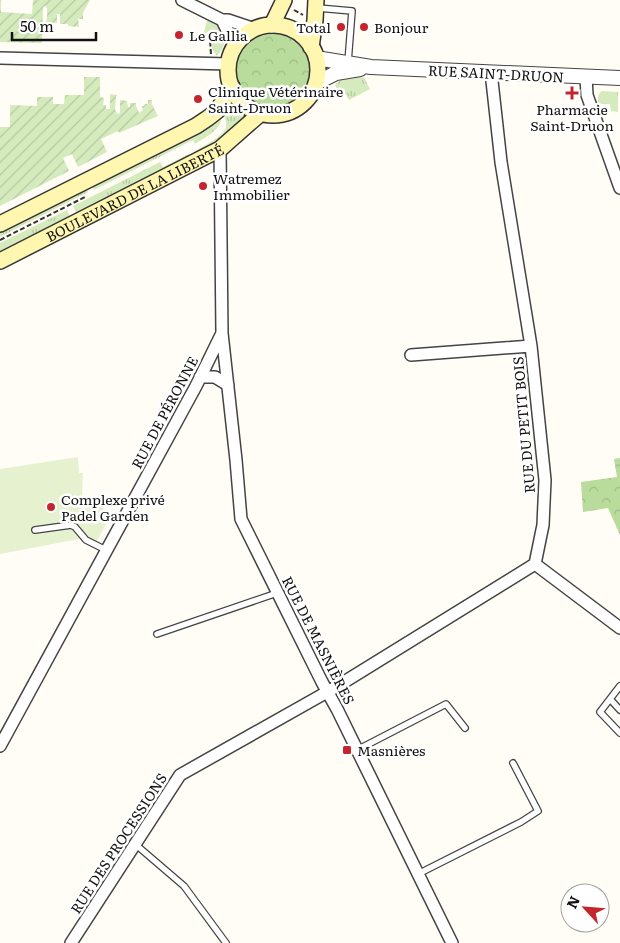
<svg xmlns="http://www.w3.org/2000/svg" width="620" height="943" font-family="Literata,serif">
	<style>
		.grass { fill: url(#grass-tufts) }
		.forest { fill: url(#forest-crowns) }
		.garden { fill: url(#garden-furrows) }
		.pitch { fill: #e6f2cf }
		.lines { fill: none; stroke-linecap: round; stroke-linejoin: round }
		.service-casing { stroke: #444; stroke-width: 8 }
		.minor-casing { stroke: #444; stroke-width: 14 }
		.tertiary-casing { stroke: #444; stroke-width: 16 }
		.secondary-casing { stroke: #333; stroke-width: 18 }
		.path { stroke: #333; stroke-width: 2; stroke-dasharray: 5 2.5; stroke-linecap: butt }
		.service { stroke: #fff; stroke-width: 5.5 }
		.minor { stroke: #fff; stroke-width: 11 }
		.tertiary { stroke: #fff; stroke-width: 14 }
		.secondary { stroke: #fff6b0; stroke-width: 15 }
		.poi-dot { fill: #c4262e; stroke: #fff; stroke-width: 2 }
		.labels { text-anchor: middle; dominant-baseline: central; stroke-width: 5; stroke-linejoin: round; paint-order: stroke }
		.poi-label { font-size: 14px; fill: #111; stroke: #fff; text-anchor: start }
		.street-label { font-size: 14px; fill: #111; stroke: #fff }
	</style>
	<defs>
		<pattern id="grass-tufts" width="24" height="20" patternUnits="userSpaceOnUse" patternTransform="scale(1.25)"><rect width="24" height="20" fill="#d5ebbd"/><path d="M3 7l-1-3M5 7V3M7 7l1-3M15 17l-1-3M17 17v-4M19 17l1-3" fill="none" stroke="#b6c8a1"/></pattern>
		<pattern id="forest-crowns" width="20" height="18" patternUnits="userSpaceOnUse" patternTransform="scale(1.25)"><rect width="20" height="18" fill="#b9dc9c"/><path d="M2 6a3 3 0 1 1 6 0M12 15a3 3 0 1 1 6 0" fill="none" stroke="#9ebc85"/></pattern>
		<pattern id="garden-furrows" width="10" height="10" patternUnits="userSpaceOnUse" patternTransform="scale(1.25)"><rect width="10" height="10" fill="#d5ebbd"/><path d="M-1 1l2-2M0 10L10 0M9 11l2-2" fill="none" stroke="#b6c8a1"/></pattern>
	</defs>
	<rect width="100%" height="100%" fill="#fffdf5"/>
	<path class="grass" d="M207,20L218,26L221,29L210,39L203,37Z
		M223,33C226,42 224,49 217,56L212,49C212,40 216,37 223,33Z
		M357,76L364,78L370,89L349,100L345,93L340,95L335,85C341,78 348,77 357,76Z
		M602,91L618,92V112L611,111L610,104H598C598,100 597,94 602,91Z
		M228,106L231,107L247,119L222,141L196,155L195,151C202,147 224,136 226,127C227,122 225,116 222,112Z
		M218,116L221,120C219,131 204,138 195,144L193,140L94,190L92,185Z
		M189,154L190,158L77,215L73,206L160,162L163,167Z
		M86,188L88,192L0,237V231Z
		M67,210L71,218L0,253V243Z"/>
	<path class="forest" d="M236 71a37 37 0 1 1 74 0a37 37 0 1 1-74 0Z
		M620,458V535L608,508L583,512L581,482L617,477L614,459Z"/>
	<path class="garden" d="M0,0H1V12L32,14L33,0H90L83,13V19H78L79,27L68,26V24H60V14H57V23L46,22L47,18V8L46,6L43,7L42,43L0,42Z
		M84,77H100V97L104,98L103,105H106V109H110V94L117,95L116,96L115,109L117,114L120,113V100L127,101L128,107H130V103H136V106L139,113L143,110L142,106H144L145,104H148V100H152V104L158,116L119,133L118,131L101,139L107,152L78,167L72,154L63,158L69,171L0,206V127H10V105L37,106V97H53V104H64L65,95H84Z"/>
	<path class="pitch" d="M78,457L79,473H83L82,497L112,513L94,546L79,539L0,554V469Z"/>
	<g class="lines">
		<defs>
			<path id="service" d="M318,8L352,11L348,62
				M35,530L71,525L75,527L86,540L106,550
				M157,634L277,593
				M620,686L600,712L620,733
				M610,699L620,710
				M357,750L446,704L465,728
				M135,844L184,886L226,943
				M418,874L521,822L538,811L513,763"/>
			<path id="minor" d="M182,0L222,20H228L255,29
				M222,20L231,38L237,44
				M0,58L229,64
				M586,77L587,95L620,188
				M220,149L222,333L236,460L241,519L322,682L337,709L452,943
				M411,355L531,346
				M200,377H215L228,385
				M535,564L620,628
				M0,746L196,386L222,333
				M71,943L180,775L336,687L535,564L543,525L545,480L531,346L501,162L491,72"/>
			<path id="tertiary" d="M316,58L371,67L620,78
				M316,83L336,73L360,69"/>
			<g id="secondary">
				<path d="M272,25L284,0"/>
				<circle cx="273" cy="70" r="45"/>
				<path d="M311,47L315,20L316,0"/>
				<path d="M0,224L196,126L208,118L217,111L232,87"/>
				<path id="s1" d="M0,261L220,149L261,113"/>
			</g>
		</defs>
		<use href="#service" class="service-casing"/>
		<use href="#minor" class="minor-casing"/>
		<use href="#tertiary" class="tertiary-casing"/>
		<use href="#secondary" class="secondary-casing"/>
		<path class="path" d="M294,10L303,15
			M193,37L210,40
			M211,54L210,40L217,34
			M0,240L87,196"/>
		<use href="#service" class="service"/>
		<use href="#minor" class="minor"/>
		<use href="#tertiary" class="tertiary"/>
		<use href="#secondary" class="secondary"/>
	</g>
	<g class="poi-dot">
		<circle cx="341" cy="27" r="5"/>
		<circle cx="364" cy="27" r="5"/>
		<circle cx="179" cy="35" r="5"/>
		<path d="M569.5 85.5h5v5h5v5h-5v5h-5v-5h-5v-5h5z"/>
		<circle cx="198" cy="99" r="5"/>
		<circle cx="203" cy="186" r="5"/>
		<circle cx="51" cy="507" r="5"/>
		<rect x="342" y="745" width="10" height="10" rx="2.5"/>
	</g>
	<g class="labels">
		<g class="poi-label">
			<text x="331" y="27" text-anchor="end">Total</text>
			<text x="374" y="27">Bonjour</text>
			<text x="189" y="35">Le Gallia</text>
			<text x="208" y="91">Clinique Vétérinaire<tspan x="208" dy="16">Saint-Druon</tspan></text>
			<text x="572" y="109" text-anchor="middle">Pharmacie<tspan x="572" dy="16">Saint-Druon</tspan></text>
			<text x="213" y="178">Watremez<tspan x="213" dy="16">Immobilier</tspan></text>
			<text x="61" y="499">Complexe privé<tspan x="61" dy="16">Padel Garden</tspan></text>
			<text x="357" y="750">Masnières</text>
		</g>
		<g class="street-label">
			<text transform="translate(496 73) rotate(3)">RUE SAINT-DRUON</text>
			<text stroke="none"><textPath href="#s1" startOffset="151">BOULEVARD DE LA LIBERTÉ</textPath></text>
			<text transform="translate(164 412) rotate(-62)">RUE DE PÉRONNE</text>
			<text transform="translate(523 425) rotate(-95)">RUE DU PETIT BOIS</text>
			<text transform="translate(319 640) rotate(63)">RUE DE MASNIÈRES</text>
			<text transform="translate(118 843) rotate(-57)">RUE DES PROCESSIONS</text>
		</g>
	</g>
	<g transform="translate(585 908) rotate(296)"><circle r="24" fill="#ffffff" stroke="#a0a0a0"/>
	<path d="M0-4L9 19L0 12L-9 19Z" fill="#c4262e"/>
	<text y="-8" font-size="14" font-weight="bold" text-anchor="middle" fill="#111111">N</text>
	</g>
	<path d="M12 32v8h84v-8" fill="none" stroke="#111111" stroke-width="2.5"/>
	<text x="20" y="32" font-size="15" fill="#111111" stroke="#ffffff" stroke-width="4" paint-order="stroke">50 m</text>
</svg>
